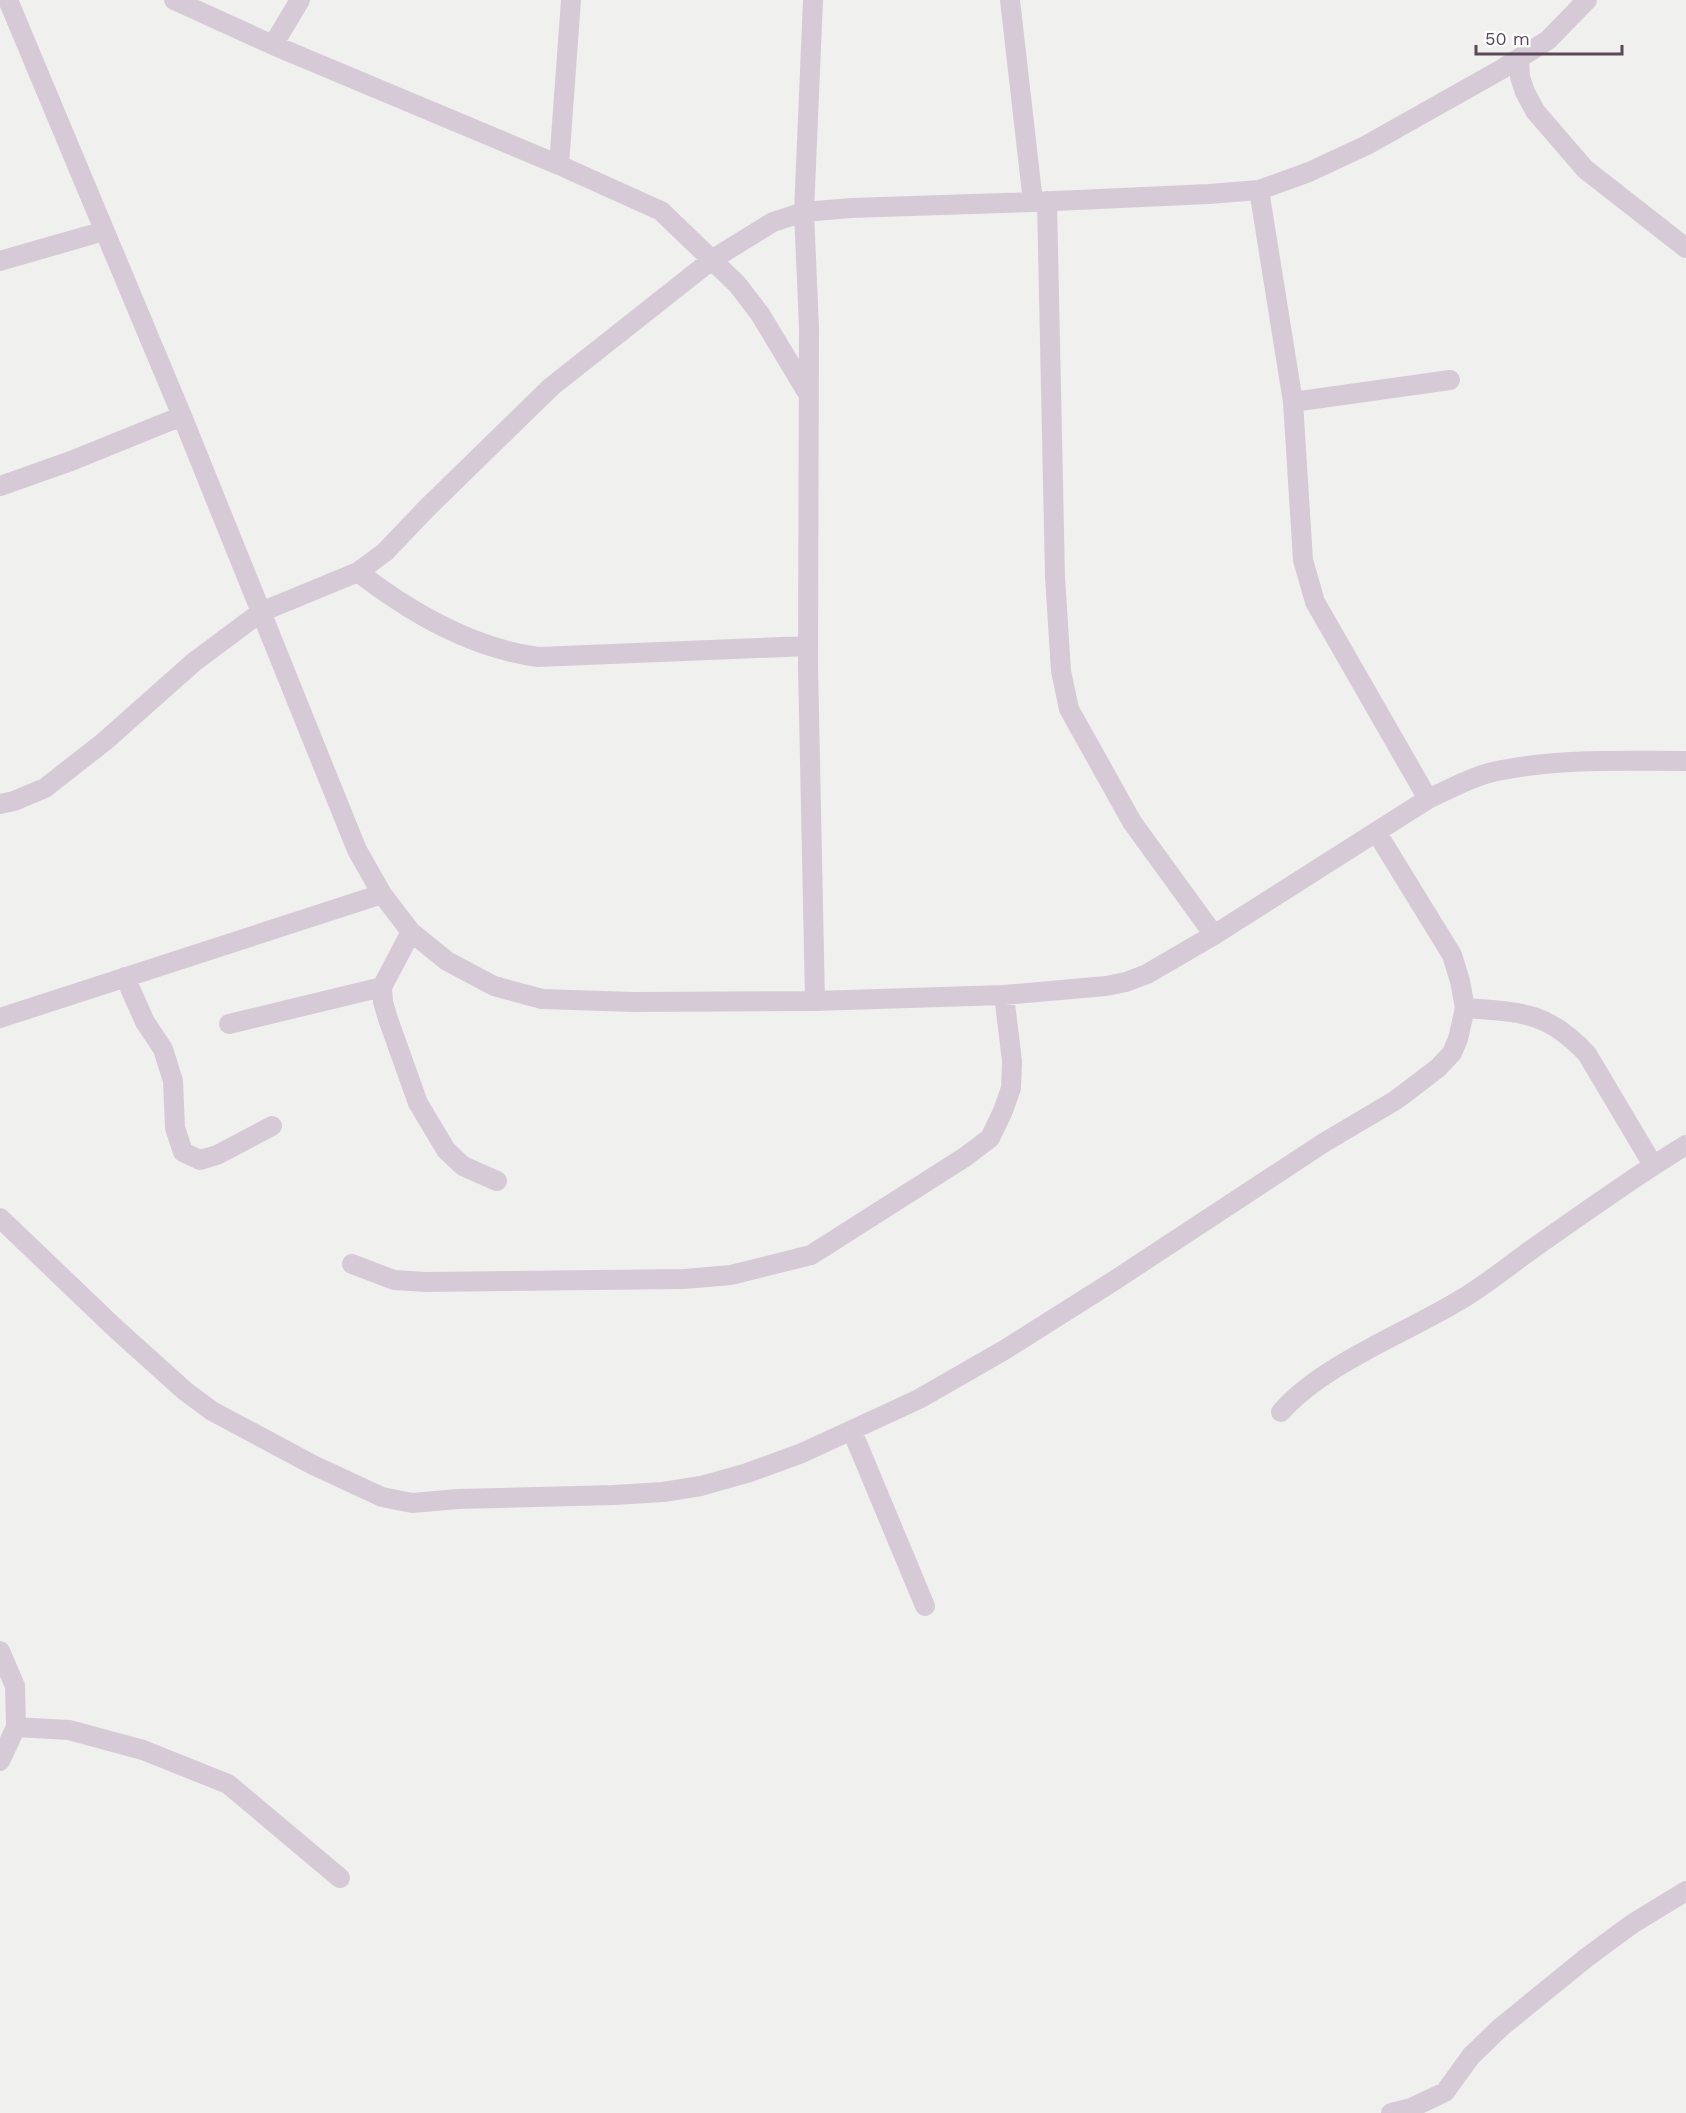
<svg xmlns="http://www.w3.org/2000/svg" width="1686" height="2113" font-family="'Work Sans',sans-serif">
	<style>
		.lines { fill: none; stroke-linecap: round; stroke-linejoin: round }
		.minor { stroke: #d7cad7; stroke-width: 20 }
	</style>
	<rect width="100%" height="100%" fill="#f0f1ef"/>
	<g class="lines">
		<path class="minor" d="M8,0L182,416L357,850L382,894L411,932L447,961L494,986L542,999L634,1002L815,1001L1004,995L1106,986L1126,982L1147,974L1214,935L1428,799C1450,789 1473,776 1497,771C1559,758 1623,761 1686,761
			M174,0L273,45L559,165L661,211L737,284L760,314L807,392
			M813,0L804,212L809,328L808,665L815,1001
			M1010,0L1033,202
			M273,45L300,0
			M1519,58L1520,77L1525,92L1535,111L1585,169L1686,248
			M559,165L571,0
			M1259,190L1293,402L1303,560L1315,602L1428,799
			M1047,201L1055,577L1061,671L1069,709L1132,822L1214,935
			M0,261L104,231
			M1293,402L1450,380
			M0,486L71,461L182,416
			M358,572C411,613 471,648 538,657L808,646
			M0,804L14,801L45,788L105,741L194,662L261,612L358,572L385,552L426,509L551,387L713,259L773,222L804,212L851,208L1033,202L1209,194L1259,190L1309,172L1367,145L1502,69L1548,40L1587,0
			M411,932L382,987L383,1002L388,1019L418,1103L446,1150L463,1166L497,1181
			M125,977L145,1022L163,1049L173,1081L175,1128L183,1152L200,1160L217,1155L272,1126
			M1465,1008C1520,1012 1547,1011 1587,1054L1653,1165
			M0,1018L382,894
			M229,1024L382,987
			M0,1218L115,1328L185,1391L212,1411L313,1465L382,1497L412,1503L458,1499L614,1495L663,1492L701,1486L747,1473L802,1453L919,1399L1006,1349L1112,1282L1325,1142L1396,1100L1438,1068L1452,1053L1458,1039L1465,1008L1460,981L1452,955L1377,833
			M352,1264L394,1280L426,1282L684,1279L731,1275L811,1255L965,1157L990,1138L1003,1111L1011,1088L1012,1061L1004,995
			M1281,1412C1324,1363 1409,1332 1465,1297C1486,1284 1505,1269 1524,1255C1578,1217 1630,1179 1686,1145
			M852,1431L925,1606
			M0,1651L15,1686L16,1727L0,1761
			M16,1727L69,1730L143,1750L228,1784L340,1878
			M1391,2113L1411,2108L1445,2092L1471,2056L1500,2028L1586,1958L1632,1924L1686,1891"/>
	</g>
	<path d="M1476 45v9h146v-9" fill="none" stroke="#5b495a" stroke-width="3"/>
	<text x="1485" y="45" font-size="18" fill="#5b495a" stroke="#ffffff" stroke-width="4.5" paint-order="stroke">50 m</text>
</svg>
